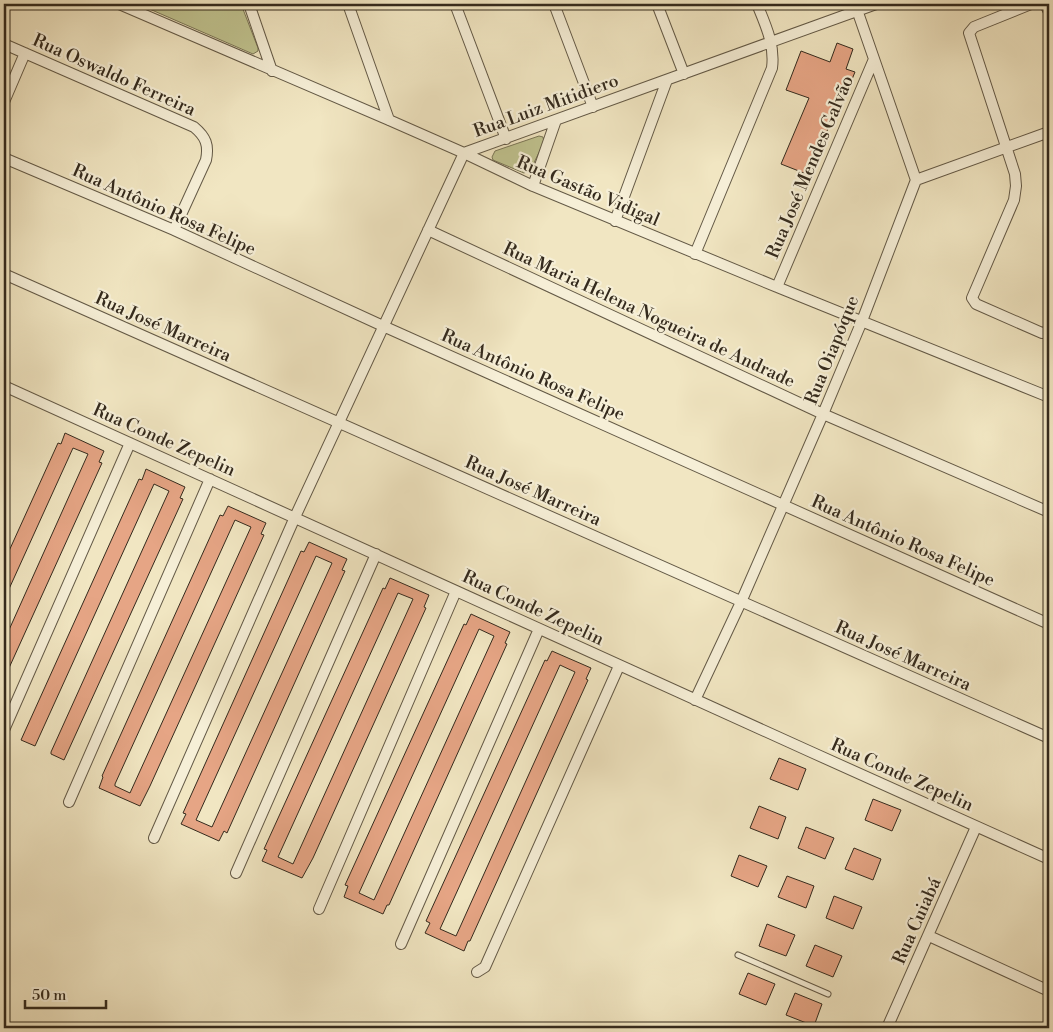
<svg xmlns="http://www.w3.org/2000/svg" width="1053" height="1032" font-family="'Libre Bodoni',serif">
	<style>
		.green { fill: #c0c38f; stroke: #7a7656 }
		.building { fill: #e6a585; stroke: #342a1d; fill-rule: evenodd }
		.lines { fill: none; stroke-linecap: round; stroke-linejoin: round }
		.service-casing { stroke: #635946; stroke-width: 7 }
		.minor-casing { stroke: #635946; stroke-width: 12 }
		.service { stroke: #f6efd7; stroke-width: 5 }
		.minor { stroke: #f6efd7; stroke-width: 10 }
		.labels { text-anchor: middle; dominant-baseline: central; stroke-width: 4.5; stroke-linejoin: round; paint-order: stroke }
		.street-label { font-size: 18px; fill: #342a1d; stroke: #f6efd7 }
	</style>
	<rect width="100%" height="100%" fill="#f1e6c2"/>
	<filter id="stains"><feTurbulence type="fractalNoise" baseFrequency=".004" numOctaves="4"/><feColorMatrix values="0 0 0 0 .2 0 0 0 0 .09 0 0 0 0 .02 0 0 0 .5 -.17"/></filter>
	<radialGradient id="worn" r=".72"><stop offset=".6" stop-color="#630" stop-opacity="0"/><stop offset="1" stop-color="#630" stop-opacity=".3"/></radialGradient>
	<path class="green" d="M138,4H241L258,48V51L253,54Z
		M539,136L543,137L544,142L531,169L524,173L493,160L492,157L495,151Z"/>
	<path class="building" d="M837,43L853,49L846,69L855,72L839,111L836,109L809,175L781,164L809,98L786,90L801,51L830,62Z
		M65,433L104,451L99,462L102,463L4,679V641L88,454L73,448L4,600V562L58,443L61,444Z
		M146,469L185,487L180,498L183,499L64,760L51,754V752L169,491L154,484L35,746L21,740L139,479L142,480Z
		M228,506L266,523L261,534L264,535L150,786L140,806L99,788L103,777L102,776L220,515L223,516ZM235,520L251,527L130,793L115,786V784Z
		M309,542L347,559L342,570L345,571L227,833L224,831L219,841L181,824L186,814L183,813L301,551L304,552ZM316,556L332,563L212,827L196,820Z
		M390,578L429,595L424,607L426,608L313,858L302,878L262,861L267,850L264,849L383,588L385,589ZM398,593L413,599L293,864L278,857Z
		M471,614L510,632L505,643L507,644L389,905H387L383,914L344,897L348,886L345,885L464,624L466,625ZM479,629L494,636L374,900L359,893Z
		M552,651L591,668L586,679L588,680L470,941H468L464,951L425,933L430,923L426,921L545,660L547,661ZM560,665L575,672L456,936L440,929Z
		M779,758L806,769L798,790L770,779Z
		M873,799L901,810L892,831L865,820Z
		M759,806L786,817L778,839L750,828Z
		M806,827L834,838L825,859L798,848Z
		M854,848L881,859L873,880L845,869Z
		M739,855L767,866L758,887L731,876Z
		M787,876L814,886L806,908L778,897Z
		M834,896L862,907L853,929L826,918Z
		M767,924L795,935L786,956L759,946Z
		M815,945L842,956L833,977L806,966Z
		M748,973L775,984L766,1005L739,994Z
		M795,993L822,1004L814,1026L786,1015Z"/>
	<g class="lines">
		<defs>
			<path id="service" d="M738,955L828,994"/>
			<path id="minor" d="M119,4L389,120L464,153L533,186L777,287L1049,397
				M249,4L272,71
				M348,4L389,120
				M455,4L506,139
				M554,4L593,107
				M657,4L684,74
				M1031,4L974,27L969,33L1015,174L1016,186L1014,200L972,298L976,304L1042,333L1049,332
				M1045,4L1049,12
				M4,44L194,127C206,137 209,145 206,160L174,230
				M4,102L25,53
				M4,158L174,230L383,326L1049,624
				M916,180L1049,132
				M533,186L556,120
				M615,221L667,80
				M428,230L823,414L1049,512
				M695,254L772,68C775,45 766,26 757,4
				M4,274L1049,738
				M777,287L874,59
				M4,386C353,543 700,703 1049,859
				M695,700L741,602L823,414L862,321L916,180L855,4
				M4,730L130,443
				M69,802L210,479
				M154,838L295,517L464,153L876,4
				M236,873L376,554
				M319,909L456,591
				M929,936L1049,991
				M401,944L539,629
				M477,972L485,967L619,666
				M887,1028L976,827"/>
		</defs>
		<use href="#service" class="service-casing"/>
		<use href="#minor" class="minor-casing"/>
		<use href="#service" class="service"/>
		<use href="#minor" class="minor"/>
	</g>
	<g class="labels">
		<g class="street-label">
			<text transform="translate(114 75) rotate(24)">Rua Oswaldo Ferreira</text>
			<text transform="translate(546 106) rotate(-20)">Rua Luiz Mitidiero</text>
			<text transform="translate(810 167) rotate(-67)">Rua José Mendes Galvão</text>
			<text transform="translate(588 191) rotate(23)">Rua Gastão Vidigal</text>
			<text transform="translate(164 210) rotate(24)">Rua Antônio Rosa Felipe</text>
			<text transform="translate(649 315) rotate(25)">Rua Maria Helena Nogueira de Andrade</text>
			<text transform="translate(163 327) rotate(24)">Rua José Marreira</text>
			<text transform="translate(832 350) rotate(-68)">Rua Oiapóque</text>
			<text transform="translate(533 375) rotate(24)">Rua Antônio Rosa Felipe</text>
			<text transform="translate(164 440) rotate(24)">Rua Conde Zepelin</text>
			<text transform="translate(533 491) rotate(24)">Rua José Marreira</text>
			<text transform="translate(903 541) rotate(24)">Rua Antônio Rosa Felipe</text>
			<text transform="translate(533 608) rotate(25)">Rua Conde Zepelin</text>
			<text transform="translate(903 656) rotate(24)">Rua José Marreira</text>
			<text transform="translate(902 775) rotate(24)">Rua Conde Zepelin</text>
			<text transform="translate(917 921) rotate(-66)">Rua Cuiabá</text>
		</g>
	</g>
	<rect width="1053" height="1032" fill="none" stroke="#f1e6c2" stroke-width="20"/>
	<rect x="5" y="5" width="1043" height="1022" fill="none" stroke="#342a1d" stroke-width="2.5"/>
	<rect x="10" y="10" width="1033" height="1012" fill="none" stroke="#342a1d"/>
	<path d="M25 1000v8h81v-8" fill="none" stroke="#342a1d" stroke-width="2.5"/>
	<text x="32" y="1000" font-size="15" fill="#342a1d" stroke="#f6efd7" stroke-width="4" paint-order="stroke">50 m</text>
	<rect width="100%" height="100%" filter="url(#stains)"/>
	<rect width="100%" height="100%" fill="url(#worn)"/>
</svg>
